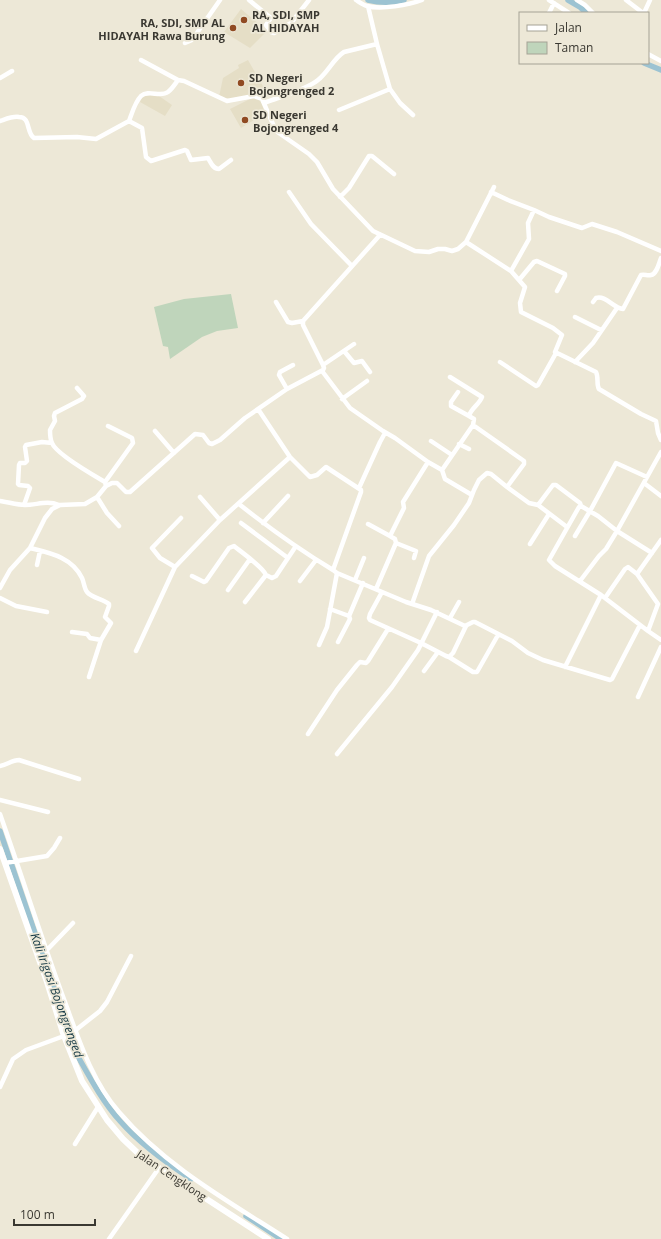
<svg xmlns="http://www.w3.org/2000/svg" width="661" height="1239" font-family="'Open Sans',sans-serif">
	<style>
		.built { fill: #e5dec6 }
		.green { fill: #bfd5bb }
		.lines { fill: none; stroke-linecap: round; stroke-linejoin: round }
		.canal { stroke: #9cc3d2; stroke-width: 5.5 }
		.minor { stroke: #fff; stroke-width: 4.5 }
		.secondary { stroke: #fff; stroke-width: 6 }
		.poi-dot { fill: #904a22; stroke: #ede8d7; stroke-width: 1.5 }
		.labels { text-anchor: middle; dominant-baseline: central; stroke-width: 3.5; stroke-linejoin: round; paint-order: stroke }
		.poi-label { font-size: 11px; font-weight: bold; fill: #3a3831; stroke: #ede8d7; text-anchor: start }
		.street-label { font-size: 11px; fill: #3a3831; stroke: #ede8d7 }
		.water-label { font-size: 12px; font-style: italic; fill: #133743; stroke: #ede8d7 }
	</style>
	<rect width="100%" height="100%" fill="#ede8d7"/>
	<path class="built" d="M241,9L267,31L250,48L224,32Z
		M248,60L264,88L254,94L232,99L219,97L223,78L239,68L238,65Z
		M146,94L159,96L172,105L165,116L140,102L142,97Z
		M252,98H259L267,112L241,128L230,109Z"/>
	<path class="green" d="M231,294L238,328L217,331L202,337L170,359L168,347L163,346L154,307L184,299Z"/>
	<g class="lines">
		<path class="canal" d="M368,0C379,3 392,3 404,0
			M568,0L580,7L586,13
			M644,63L661,70
			M0,831L76,1053C89,1076 102,1101 120,1121C140,1144 165,1162 191,1179
			M246,1216L281,1239"/>
		<path class="minor" d="M249,0L271,18L266,25L271,32L274,33L291,23L309,0
			M356,0C359,2 363,5 367,6C381,10 409,5 422,0
			M549,0L569,13
			M577,0L585,5L593,13
			M626,0L643,13
			M549,13L554,3
			M644,13L650,0
			M185,43L192,40L220,0
			M377,44L390,89L400,103L413,115
			M648,54L661,61
			M141,60L178,80
			M0,78L12,71
			M264,103C279,97 306,90 318,80C328,72 334,58 344,52L377,44L368,6
			M339,110L390,89
			M0,121C6,119 13,116 19,117C31,117 26,133 34,138L77,137L96,139L129,121C132,113 135,102 141,96C149,89 160,98 168,92C172,89 175,84 178,80L184,81L227,101L254,96L262,99L276,131L309,154L317,162L333,189L373,231L415,251L429,252L438,249H445L452,251L458,249L466,242L511,271L525,287L520,303L521,312L553,328L562,335L555,352L596,372C599,378 596,384 599,389L641,414L656,421L658,433L661,440
			M129,121L142,128L146,157L151,161L185,150L187,151L191,160L208,158C211,163 213,169 219,169L231,160
			M289,192L311,224L352,266
			M491,192L508,200L534,210
			M340,197L349,188L369,156H372L394,174
			M466,242L494,187
			M511,271L529,239L528,223L534,210L549,217L582,228L592,224L617,232L661,251
			M519,280L534,262L537,261L565,274V276L557,291
			M276,302L288,322L292,323L303,321
			M593,302L596,298C606,295 613,308 623,309L641,275C645,274 647,276 651,275C657,274 659,263 661,258
			M575,317L601,330
			M344,351L354,363L362,361L370,372
			M500,362L536,386L538,385L556,353
			M575,362L593,343L617,308
			M323,365L354,344
			M322,371L350,408L383,431L395,438L428,462L442,470
			M450,377L482,397C479,405 471,408 469,416L474,419L473,425L442,470L445,479L472,495
			M77,388L84,396L82,399L55,413L54,416L55,421L50,430C50,434 50,439 52,443C56,454 93,475 105,482L106,486
			M287,389L279,375L280,372L293,365
			M458,392L451,402V406L469,416
			M342,399L367,381
			M258,409L290,457L310,477L317,475L326,467L361,490V492L333,570L337,573L406,602L431,610L465,626L473,622H475L512,641L528,653L543,660L610,680L612,679L640,625
			M473,425L524,461V464L507,487
			M155,431L174,453
			M431,441L452,455
			M459,444L469,449
			M105,482L133,443L132,438L108,426
			M644,483L661,496
			M359,488L380,442L385,433
			M97,497L107,513L119,526
			M200,497L220,520
			M0,501C8,502 17,505 25,505C37,505 47,500 59,505
			M239,504C269,528 300,550 333,570
			M24,505L30,488L28,486L19,485L18,484L19,465L20,463H25L27,461L25,447L26,445L42,442L52,443
			M538,505L553,485H556L580,503L581,506
			M241,523L288,558
			M263,523L288,496
			M368,524L390,536
			M575,536L590,511L616,463L647,477
			M396,543L416,551L414,558
			M530,544L549,514
			M30,548C50,553 72,557 82,578C84,582 84,588 87,592C92,598 103,599 109,604V606L105,617L111,623L101,640L89,677
			M652,553L617,531L598,516L581,506L579,507L549,560L555,566L601,595L648,631L658,604L637,574L661,540
			M37,565L40,551
			M175,567L160,558L152,548L181,518
			M192,576L204,582L206,581L229,548L234,546C241,552 263,567 266,575
			M355,580L364,558
			M300,581L316,560
			M580,581L599,556L606,549L617,531L661,452
			M0,588L10,570L30,548L45,518L52,509L60,505L85,504L97,497L106,486L112,483H117L126,492H130L195,434L203,435L209,443L212,444L220,440L245,418L287,389L323,370L324,368L323,365L303,325V321L380,235
			M376,589L396,543L395,539L390,536L404,508L403,502L428,462
			M228,590L250,559
			M382,592L370,614L369,618L370,620L421,643L446,656L449,657L453,653L466,626
			M0,598L16,606L47,612
			M605,598L625,569L628,567L637,574
			M245,602L266,575L272,578L276,576L296,546
			M412,604L429,556L454,525L469,503L474,490L479,480L487,473L491,474L507,487L529,503L538,505L567,527
			M330,609L349,616L363,583
			M450,618L459,602
			M648,631L661,640
			M72,632L87,634L90,638L101,640
			M338,642L350,619L349,616
			M319,645L327,627L337,573
			M136,651L175,567L220,520L290,457
			M449,657L473,672H477L498,635
			M565,667L601,595
			M424,671L438,652
			M638,697L661,647
			M308,734L337,690L357,665L360,662L366,663L368,661L388,629
			M337,754L392,687L418,650L437,612
			M0,766C7,765 12,760 19,760L79,779
			M0,800L48,812
			M0,814C22,876 42,940 65,1002C79,1040 92,1081 119,1112C165,1166 228,1201 287,1239
			M5,863L47,856L54,848L60,838
			M46,951L73,923
			M0,1087L13,1059L26,1050L72,1033L100,1011L107,1002L131,956
			M75,1144L98,1107
			M109,1239L159,1168"/>
		<path class="secondary" d="M0,849L47,982L64,1036L82,1081L107,1120L123,1139L142,1157L268,1239"/>
	</g>
	<g class="poi-dot">
		<circle cx="244" cy="20" r="4"/>
		<circle cx="233" cy="28" r="4"/>
		<circle cx="241" cy="83" r="4"/>
		<circle cx="245" cy="120" r="4"/>
	</g>
	<g class="labels">
		<g class="poi-label">
			<text x="252" y="14">RA, SDI, SMP<tspan x="252" dy="13">AL HIDAYAH</tspan></text>
			<text x="225" y="22" text-anchor="end">RA, SDI, SMP AL<tspan x="225" dy="13">HIDAYAH Rawa Burung</tspan></text>
			<text x="249" y="77">SD Negeri<tspan x="249" dy="13">Bojongrenged 2</tspan></text>
			<text x="253" y="114">SD Negeri<tspan x="253" dy="13">Bojongrenged 4</tspan></text>
		</g>
		<g class="street-label">
			<text transform="translate(172 1175) rotate(34)">Jalan Cengklong</text>
		</g>
		<g class="water-label">
			<text transform="translate(57 995) rotate(70)">Kali Irigasi Bojongrenged</text>
		</g>
	</g>
	<rect x="519" y="12" width="130" height="52" fill="#ede8d7" stroke="#a5a295"/>
	<rect x="527" y="25" width="20" height="6" fill="#ffffff" stroke="#a5a295"/>
	<text x="555" y="32" font-size="12" fill="#3a3831">Jalan</text>
	<rect x="527" y="42" width="20" height="12" fill="#bfd5bb" stroke="#a5a295"/>
	<text x="555" y="52" font-size="12" fill="#3a3831">Taman</text>
	<path d="M14 1219v6h81v-6" fill="none" stroke="#3a3831" stroke-width="2"/>
	<text x="20" y="1219" font-size="12" fill="#3a3831" stroke="#ede8d7" stroke-width="3" paint-order="stroke">100 m</text>
</svg>
